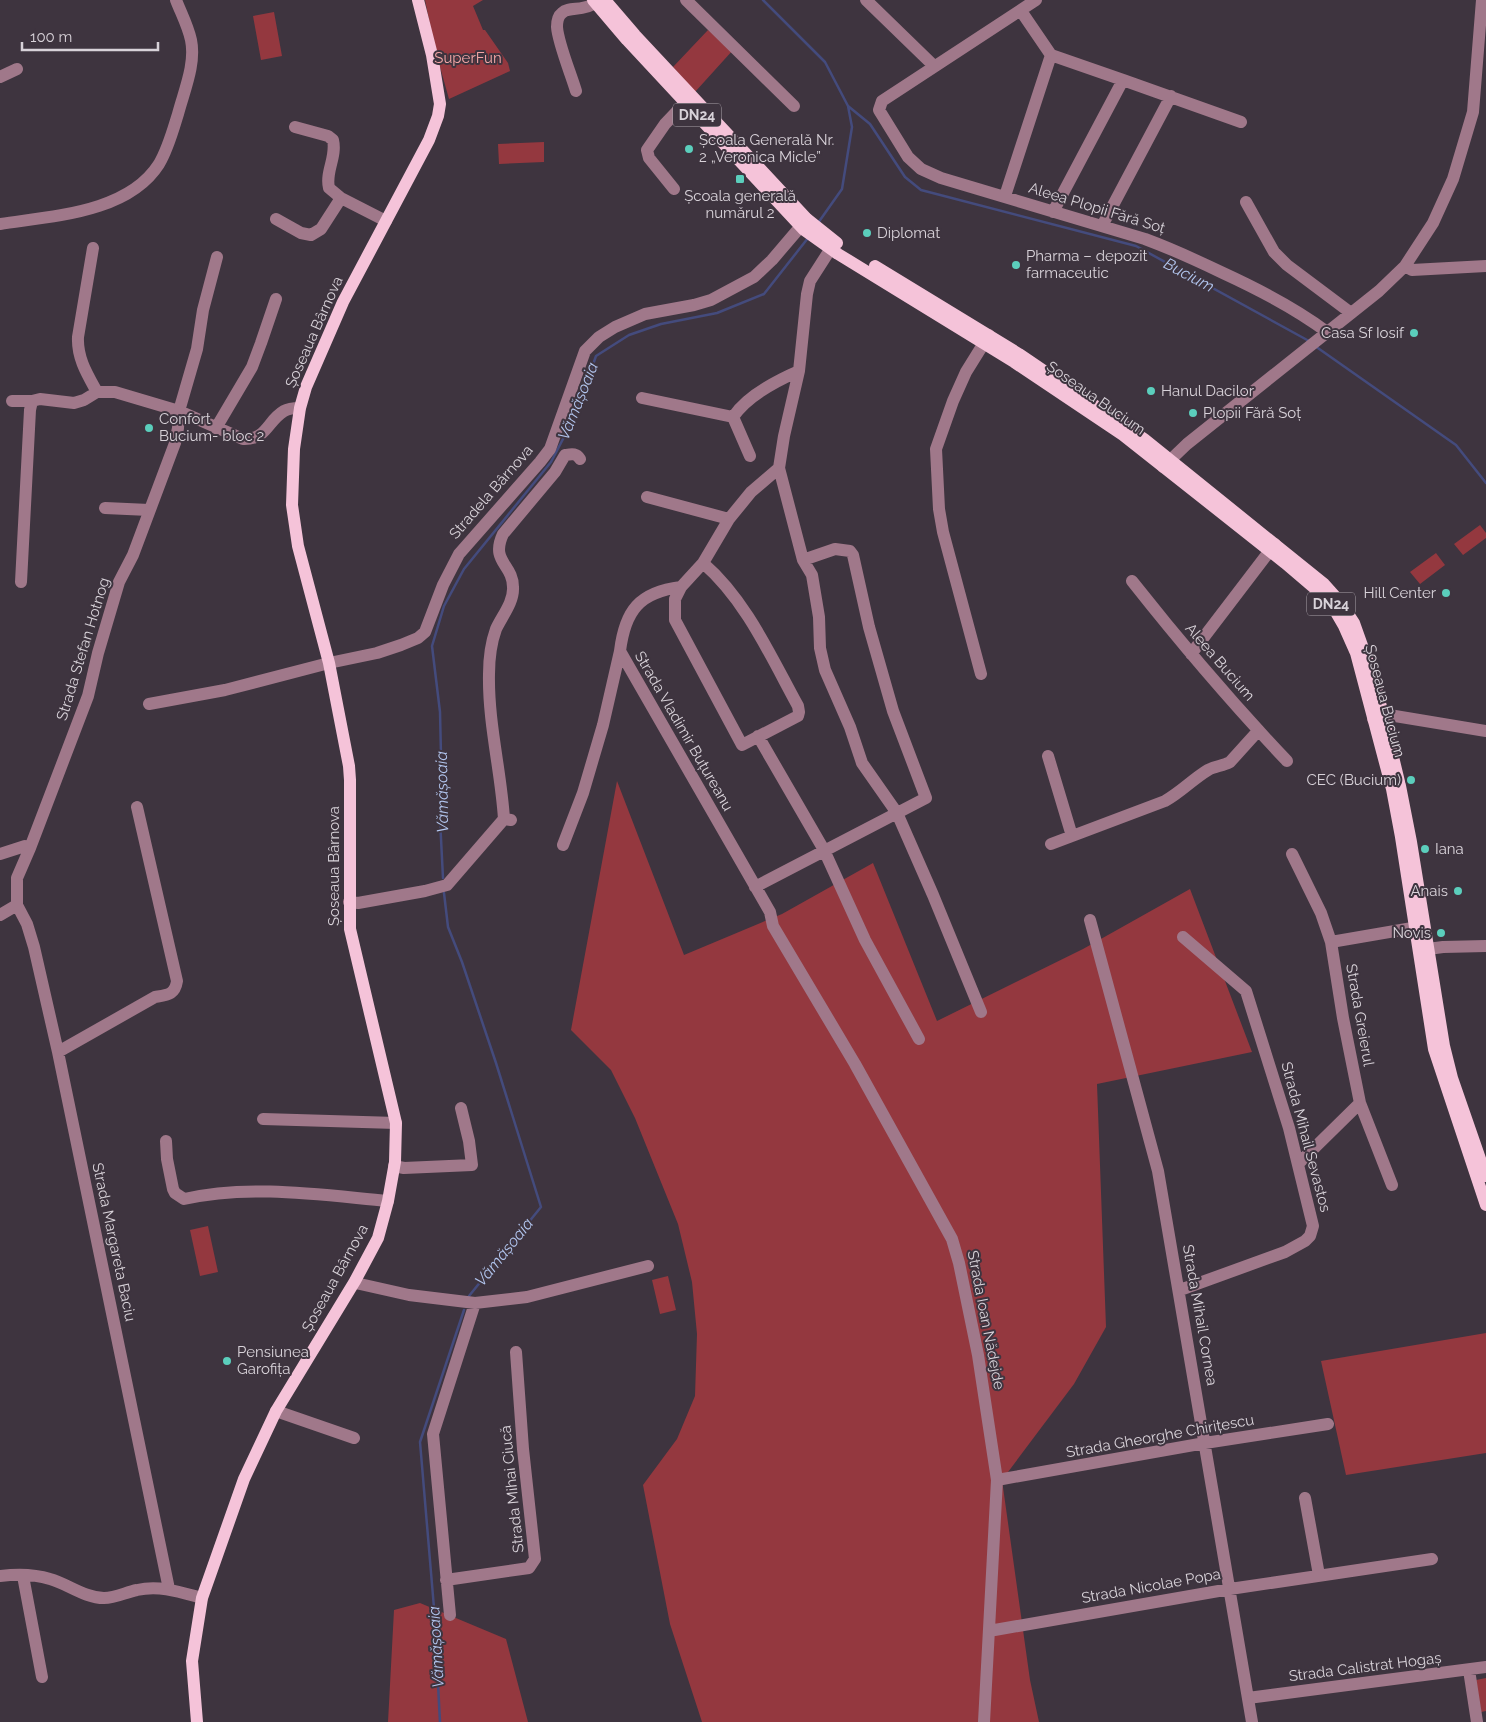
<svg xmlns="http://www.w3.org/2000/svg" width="1486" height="1722" font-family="Raleway,sans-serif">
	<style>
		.green { fill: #94383f }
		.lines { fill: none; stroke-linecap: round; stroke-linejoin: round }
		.stream { stroke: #444b7d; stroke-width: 2.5 }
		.minor { stroke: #a0788a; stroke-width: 12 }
		.major { stroke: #f5c3d9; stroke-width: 12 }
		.poi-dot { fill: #5bcebc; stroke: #3e343f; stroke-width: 2 }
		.labels { text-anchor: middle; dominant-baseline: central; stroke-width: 4; stroke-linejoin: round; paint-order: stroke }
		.shield { fill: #3e343f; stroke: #aaa3ab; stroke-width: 1 }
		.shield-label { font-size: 14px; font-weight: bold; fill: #d8d2d9 }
		.park-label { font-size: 15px; fill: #f4a7a7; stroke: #3e343f }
		.poi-label { font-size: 15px; fill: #d8d2d9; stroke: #3e343f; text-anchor: start }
		.street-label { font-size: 15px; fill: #d8d2d9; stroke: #3e343f }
		.water-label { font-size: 16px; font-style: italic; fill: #b2c5ee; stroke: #3e343f }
	</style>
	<rect width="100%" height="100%" fill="#3e343f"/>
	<path class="green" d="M425,0H483L473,6L483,30H485L508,63L510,71L449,99L435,49Z
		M274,12L282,56L261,60L253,16Z
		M708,30L733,50L695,92L673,67Z
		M544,142V162L499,164L498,144Z
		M1480,525L1486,533V538L1463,555L1454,544Z
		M1436,553L1445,565L1420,584L1410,572Z
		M617,781L684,955L782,914L873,863L937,1021L1083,949L1190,889L1252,1052L1097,1084L1106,1327L1074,1384L1002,1480L1030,1680L1039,1722H702L670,1624L643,1485L677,1439L695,1396L697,1334L692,1282L678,1224L635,1118L611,1070L571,1030Z
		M208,1226L218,1272L200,1276L190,1230Z
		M668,1276L676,1310L660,1314L652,1280Z
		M1486,1333V1453L1346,1475L1321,1361Z
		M420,1603L506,1639L528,1722H388L394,1610Z
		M1486,1678V1711L1481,1712L1476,1680Z"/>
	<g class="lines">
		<path class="stream" d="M763,0L825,62L848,106L852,127L842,189L818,223
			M848,106L870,124L905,177L921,190L1136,246L1309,341
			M1315,346L1456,445L1486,483
			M443,878L440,819L442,798L440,712L432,646L444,606L464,569L551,462L575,416L596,356L629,335L661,324L717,313L764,294L808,238
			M444,893L448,927L462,962L496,1063L541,1207L469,1296
			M440,1722L434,1608L420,1442L464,1310"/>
		<path class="minor" d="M686,0L794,106
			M866,0L934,66
			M1036,0L882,101L879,110L908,157L921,169L941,178L1145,239C1172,249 1198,261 1223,273C1260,290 1295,308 1327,332
			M1021,11L1051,55L1123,80L1053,212
			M0,77L17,69
			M1123,80L1241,122
			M576,91C571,74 558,43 557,27C557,22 558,16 562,13C569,6 583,12 595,3
			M295,127L328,136L333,140C337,157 325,172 329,188L341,198L386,221
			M674,189L649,158L647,150L665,124L685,103
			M1005,196L1051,55
			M1246,202L1274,252L1287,265L1351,313
			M276,219L301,233L311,235L321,229L341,198
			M0,224C52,216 128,213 159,164C168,149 173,130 178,114C184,91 196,64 191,40C188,26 181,13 176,0
			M1102,226L1171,96
			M93,248L78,337C77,358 87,374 97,392
			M1405,266L1412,270L1486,266
			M642,398L733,417C747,396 776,381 799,371
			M12,401H32L40,399L74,403L84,400L97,392H115L179,411L243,439C267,440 267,421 284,411C289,408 294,408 300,408
			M733,417L750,456
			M216,428L252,367L261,343L276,299
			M1163,467L1187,444L1379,291L1405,266L1433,223L1453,179L1473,112L1482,0
			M779,468L803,560L812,575L819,617L820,648L825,670L850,727L862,763L897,813L933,895L981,1012
			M647,497L729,519
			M105,508L149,510
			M703,563C746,600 771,657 798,706L799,712L798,716L742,745L675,620V599L681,587L703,563L729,519L751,492L779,468L784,436L799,371L807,294L810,281L835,242
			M1132,581C1181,643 1232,703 1287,761
			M21,582L30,410L32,401
			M681,587C639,592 625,611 620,651L770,912L773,926L855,1064L952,1239L959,1263L978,1355L997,1480L984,1722
			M1191,654L1275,544
			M981,674L943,532L939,509L936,449L953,401L966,372L989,335
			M149,704L225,690L329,663L377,653L401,645L418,638L425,632L443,585L459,554L540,462L550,449L585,351L599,337L615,327L645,314L694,305L711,300L754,277L772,260L807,219
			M1373,719L1389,715L1486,731
			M758,736L824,850L865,940L919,1039
			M1048,756L1072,836
			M504,819C501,771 488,723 489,674C489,660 491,643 496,629C502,616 514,602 513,587C513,564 490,562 503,534L555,472L565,455C572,454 576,453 580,459
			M1051,844L1165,801C1181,792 1193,779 1208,770C1215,766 1223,766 1230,762L1258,731
			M563,845L583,793L603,725L620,651
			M0,854L25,846L30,848
			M1292,854L1321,913L1331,942L1343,1018L1360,1103L1392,1185
			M755,887L926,798L893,711L869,627L853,555L850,551L835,549L803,560
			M349,902L358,903L425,891L447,885L504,819L511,820
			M17,905L27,924L34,947L58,1052L169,1589
			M0,915L17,905V878L30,848L88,696L98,653L119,582L133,555L175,443L178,428L179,411L197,349L203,310L217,257
			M1090,920L1158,1171L1252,1722
			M1331,942L1424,926
			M1428,949L1443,947L1486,946
			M58,1052L155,997C167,995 175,995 177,981L137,807
			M263,1119L396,1123
			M166,1141L167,1159L173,1189L175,1193L184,1199C251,1184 321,1195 388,1201
			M1299,1163L1360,1103
			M394,1166L404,1168L472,1165L469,1141L461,1108
			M355,1281L360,1284L409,1295L475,1303L527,1297L648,1266
			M1180,1290L1285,1252L1305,1241L1310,1236L1313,1226L1289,1128L1246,991L1183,937
			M276,1411L354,1438
			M997,1480L1205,1443L1328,1424
			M1305,1498L1319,1575
			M0,1576C16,1574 34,1574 50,1579C68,1584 85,1598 104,1598C116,1598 126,1592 137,1590C160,1585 180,1592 202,1598
			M23,1576L42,1677
			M446,1580L529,1568L535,1559L523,1449L516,1352
			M450,1615L433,1434L475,1303
			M989,1631L1230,1589L1432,1559
			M1469,1670L1477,1722
			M1248,1698L1486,1667"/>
		<path class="major" d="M593,0L627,40L803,229L838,254L1014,362L1123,435L1285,563L1319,592L1333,607L1344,626L1356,653L1392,789L1401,837L1434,1049L1486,1205
			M605,0L635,35L807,219L837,243
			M875,266L1019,354L1144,439L1324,584L1341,603L1354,623L1375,682L1400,786L1411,842L1444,1046L1452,1078L1486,1176
			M197,1722L192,1661L202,1598L244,1479L276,1411L355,1281L378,1238L388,1201L395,1162L396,1123L350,929V780L349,766L329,663L298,546L292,505L294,449L300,408L306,387L343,302L429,140L438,116L440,104L432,55L418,0"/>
	</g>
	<g class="poi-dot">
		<circle cx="689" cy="149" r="5"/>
		<rect x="735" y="174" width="10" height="10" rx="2.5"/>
		<circle cx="867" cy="233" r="5"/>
		<circle cx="1016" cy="265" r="5"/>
		<circle cx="1414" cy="333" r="5"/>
		<circle cx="1151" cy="391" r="5"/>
		<circle cx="1193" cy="413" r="5"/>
		<circle cx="149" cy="428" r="5"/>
		<circle cx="1446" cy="593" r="5"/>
		<circle cx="1411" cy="780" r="5"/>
		<circle cx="1425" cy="849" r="5"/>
		<circle cx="1458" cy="891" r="5"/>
		<circle cx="1441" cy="933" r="5"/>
		<circle cx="227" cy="1361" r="5"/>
	</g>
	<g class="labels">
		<g class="shield">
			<rect x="673" y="103.5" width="48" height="23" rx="4"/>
			<rect x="1307" y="592.5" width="48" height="23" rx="4"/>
		</g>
		<g class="shield-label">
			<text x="697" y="115">DN24</text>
			<text x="1331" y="604">DN24</text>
		</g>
		<g class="park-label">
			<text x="468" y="58">SuperFun</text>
		</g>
		<g class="poi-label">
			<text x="699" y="140">Școala Generală Nr.<tspan x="699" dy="17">2 „Veronica Micle”</tspan></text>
			<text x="740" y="196" text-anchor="middle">Școala generală<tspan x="740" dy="17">numărul 2</tspan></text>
			<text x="877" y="233">Diplomat</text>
			<text x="1026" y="256">Pharma – depozit<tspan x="1026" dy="17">farmaceutic</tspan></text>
			<text x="1404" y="333" text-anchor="end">Casa Sf Iosif</text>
			<text x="1161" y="391">Hanul Dacilor</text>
			<text x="1203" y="413">Plopii Fără Soț</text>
			<text x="159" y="419">Confort<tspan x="159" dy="17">Bucium- bloc 2</tspan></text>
			<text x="1436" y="593" text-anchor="end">Hill Center</text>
			<text x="1401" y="780" text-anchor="end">CEC (Bucium)</text>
			<text x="1435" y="849">Iana</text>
			<text x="1448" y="891" text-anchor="end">Anais</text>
			<text x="1431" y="933" text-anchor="end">Novis</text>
			<text x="237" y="1352">Pensiunea<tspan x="237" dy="17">Garofița</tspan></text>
		</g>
		<g class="street-label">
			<text transform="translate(1097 208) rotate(17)">Aleea Plopii Fără Soț</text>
			<text transform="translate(314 332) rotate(-66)">Șoseaua Bârnova</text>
			<text transform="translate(1096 398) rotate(35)">Șoseaua Bucium</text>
			<text transform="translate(491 492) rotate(-49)">Stradela Bârnova</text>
			<text transform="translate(83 649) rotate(-73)">Strada Stefan Hotnog</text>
			<text transform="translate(1220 662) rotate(49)">Aleea Bucium</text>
			<text transform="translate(1385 701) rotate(75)">Șoseaua Bucium</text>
			<text transform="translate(684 731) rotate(60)">Strada Vladimir Buțureanu</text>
			<text transform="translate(334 866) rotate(-90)">Șoseaua Bârnova</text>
			<text transform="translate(1360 1015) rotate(80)">Strada Greierul</text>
			<text transform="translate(1306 1137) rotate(75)">Strada Mihail Sevastos</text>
			<text transform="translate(114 1242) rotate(78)">Strada Margareta Baciu</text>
			<text transform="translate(335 1278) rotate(-61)">Șoseaua Bârnova</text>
			<text transform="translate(1200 1315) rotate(80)">Strada Mihail Cornea</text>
			<text transform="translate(986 1320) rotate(79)">Strada Ioan Nădejde</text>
			<text transform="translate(1160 1436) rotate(-10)">Strada Gheorghe Chirițescu</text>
			<text transform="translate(512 1489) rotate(-96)">Strada Mihai Ciucă</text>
			<text transform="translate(1151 1586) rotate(-10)">Strada Nicolae Popa</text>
			<text transform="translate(1365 1667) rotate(-7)">Strada Calistrat Hogaș</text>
		</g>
		<g class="water-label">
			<text transform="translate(1189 275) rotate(28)">Bucium</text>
			<text transform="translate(578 401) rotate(-68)">Vămășoaia</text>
			<text transform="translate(442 792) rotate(-91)">Vămășoaia</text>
			<text transform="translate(504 1252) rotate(-51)">Vămășoaia</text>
			<text transform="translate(436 1647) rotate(-93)">Vămășoaia</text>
		</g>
	</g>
	<path d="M22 42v8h136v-8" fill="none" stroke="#d8d2d9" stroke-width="2.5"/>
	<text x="30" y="42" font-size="15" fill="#d8d2d9" stroke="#3e343f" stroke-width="4" paint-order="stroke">100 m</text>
</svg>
